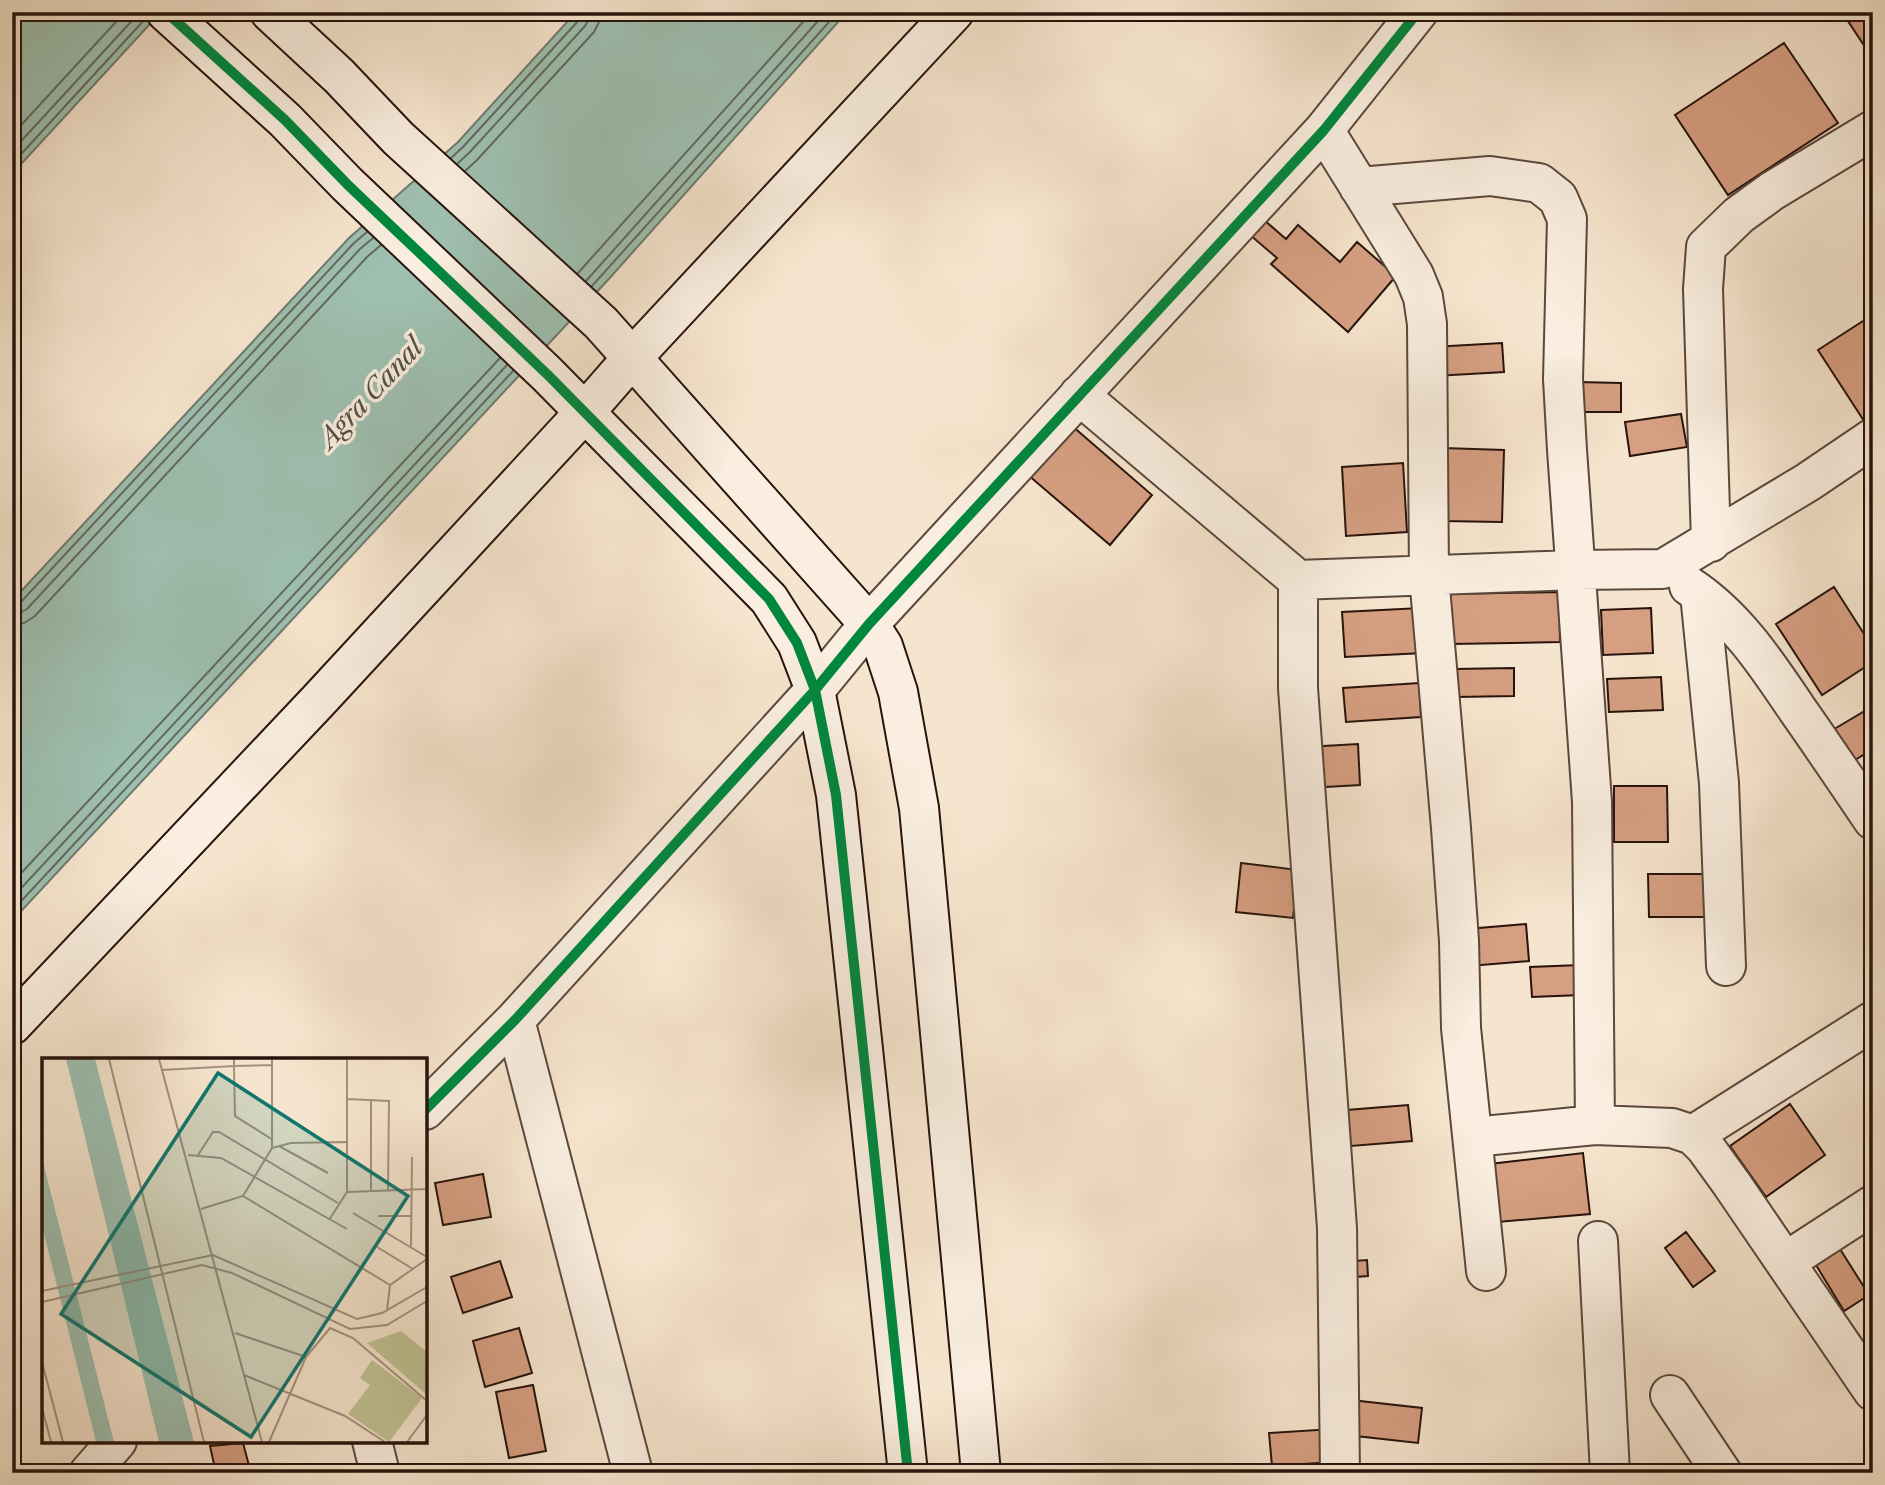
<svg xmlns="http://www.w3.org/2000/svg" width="1885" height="1485" font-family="'Libre Caslon Text',serif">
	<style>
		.water { fill: #9ec0b1; stroke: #6e7b6f; stroke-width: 2 }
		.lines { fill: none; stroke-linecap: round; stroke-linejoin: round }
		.shore { stroke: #626a5e; stroke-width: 2 }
		.building { fill: #d69f82; stroke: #27130c; stroke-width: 2 }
		.street-casing { stroke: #5b483c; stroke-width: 42 }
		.secondary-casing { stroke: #27130c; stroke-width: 42 }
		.street { stroke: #f9eedf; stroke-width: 38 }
		.secondary { stroke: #f9eedf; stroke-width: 38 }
		.cycleway-casing { stroke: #f9eedf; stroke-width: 15 }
		.cycleway { stroke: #00873e; stroke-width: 10 }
		.labels { text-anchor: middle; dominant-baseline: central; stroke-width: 7; stroke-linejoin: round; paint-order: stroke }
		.water-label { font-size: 26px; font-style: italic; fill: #515046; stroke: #f9eedf }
		.inset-road { fill: none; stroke: #a39180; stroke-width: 2 }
		.view { fill: #0f766e; fill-opacity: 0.15; stroke: #0f766e; stroke-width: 3.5 }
		.inset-edge { fill: none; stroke: #27130c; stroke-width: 3.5 }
	</style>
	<rect width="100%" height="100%" fill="#f6e5ce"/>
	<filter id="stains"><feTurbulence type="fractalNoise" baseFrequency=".00286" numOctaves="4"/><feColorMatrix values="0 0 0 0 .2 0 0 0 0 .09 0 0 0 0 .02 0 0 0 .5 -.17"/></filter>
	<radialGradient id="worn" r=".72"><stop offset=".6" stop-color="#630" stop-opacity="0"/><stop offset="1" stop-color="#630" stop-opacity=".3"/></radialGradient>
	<path class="water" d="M13,12H161L12,174V13Z
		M576,12H847L607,281L12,921V601L349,238L458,142Z"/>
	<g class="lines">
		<path class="shore" d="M12,135L125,12
			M12,151L140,12
			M451,158L463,147L579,20L581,12
			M12,164L146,18
			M457,164L469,153L585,26L589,19L590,12
			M465,171L477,160L594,32L599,22L600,12
			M578,273L812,12
			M586,281L826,12
			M592,286L838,12
			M12,605L20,603L354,243L367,232
			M12,614L20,613L27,609L360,249L373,238
			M12,625L24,623L35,616L367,257L381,245
			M12,883L500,358
			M12,898L507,365
			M12,911L513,371"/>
	</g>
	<path class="building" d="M1842,12H1873V50L1869,53Z
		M1784,43L1838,123L1728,195L1675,115Z
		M1264,220L1286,239L1298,225L1340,262L1357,242L1396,276L1348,332L1271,264L1277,258L1250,235Z
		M1871,316L1873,320V416L1864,421L1818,350Z
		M1502,343L1504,372L1435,376L1433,347Z
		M1578,382L1621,383V412H1577Z
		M1681,414L1687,447L1630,456L1625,422Z
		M1071,425L1152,495L1110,545L1028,475Z
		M1443,448L1504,450L1502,522L1442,521Z
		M1403,463L1407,532L1346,536L1342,467Z
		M1834,587L1873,648V662L1822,695L1776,624Z
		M1559,592L1560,642L1452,644L1450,594Z
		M1421,608L1423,653L1345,657L1342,612Z
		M1651,608L1653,653L1603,655L1601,610Z
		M1514,668V696L1455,697V669Z
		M1661,677L1663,710L1609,712L1607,679Z
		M1419,683L1421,717L1346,722L1343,688Z
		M1873,706V749L1850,763L1831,731Z
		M1358,744L1360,785L1308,788L1306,747Z
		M1614,786H1667L1668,842H1614Z
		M1241,863L1298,870L1293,918L1236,912Z
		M1648,874H1706L1707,917H1649Z
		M1526,924L1529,961L1470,966L1467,929Z
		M1580,965L1581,995L1532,997L1530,967Z
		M1790,1104L1825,1155L1766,1197L1730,1146Z
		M1408,1105L1412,1141L1351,1146L1347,1110Z
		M1583,1153L1590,1214L1486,1223L1481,1165Z
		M483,1174L491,1217L443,1225L435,1183Z
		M1686,1232L1715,1271L1693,1287L1665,1248Z
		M1840,1249L1869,1295L1844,1311L1816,1265Z
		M1367,1260L1368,1276L1342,1278L1341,1262Z
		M500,1261L512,1297L463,1313L451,1277Z
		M519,1328L532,1373L485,1387L473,1341Z
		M533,1385L546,1451L509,1458L496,1392Z
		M1351,1400L1422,1408L1418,1443L1347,1435Z
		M1333,1429L1335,1462L1272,1466L1269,1433Z
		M243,1443L251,1473H216L210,1446Z"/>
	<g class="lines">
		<defs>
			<path id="street" d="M1324,130L1414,275L1423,297L1427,324L1429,576L1451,828L1459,941L1461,1028L1486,1271
				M1359,187L1490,176L1539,183L1558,198L1567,219L1563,379L1567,450L1592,802L1595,1125
				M1079,395L1298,580L1576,570L1663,569L1808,482L1873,438
				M1711,542L1703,289L1706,247L1739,215L1772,191L1873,130
				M1298,580V688L1337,1228L1340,1473
				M1689,586C1736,617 1766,663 1797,709C1823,746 1848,783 1873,820
				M1700,594L1719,783L1726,966
				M515,1020L633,1473
				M425,1110L515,1020L815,690L869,624L1324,130L1418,12
				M1693,1135L1873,1021
				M1473,1137L1595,1125L1672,1128L1693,1135L1705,1147L1731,1183L1873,1391
				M1598,1241L1610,1473
				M1785,1262L1873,1205
				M1670,1395L1722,1473
				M372,1441L380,1473
				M89,1473L117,1441"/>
			<path id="secondary" d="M166,12L285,120L347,184L547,374L769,599L797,643L815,690L836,795L908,1473
				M270,12L339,76L398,138L601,323L869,624L883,646L898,692L919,808L981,1473
				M12,1025L319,700L585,412L633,357L954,12"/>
		</defs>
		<use href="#street" class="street-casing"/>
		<use href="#secondary" class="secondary-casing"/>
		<use href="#street" class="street"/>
		<use href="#secondary" class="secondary"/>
		<defs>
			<path id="cycleway" d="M166,12L285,120L347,184L547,374L769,599L797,643L815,690L836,795L908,1473
				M425,1110L515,1020L815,690L869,624L1324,130L1418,12"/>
		</defs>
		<use href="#cycleway" class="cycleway-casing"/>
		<use href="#cycleway" class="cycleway"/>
	</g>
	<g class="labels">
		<g class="water-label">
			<text transform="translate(371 393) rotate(-47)">Agra Canal</text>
		</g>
	</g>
	<g transform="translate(42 1058)">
		<rect width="385" height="385" fill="#f6e5ce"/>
		<path d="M359,273L385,294V337L325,285ZM330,302L380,340L347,384L306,356L328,327L318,320Z" fill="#c1c395"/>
		<path d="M24,1H53L152,384H117ZM0,100L4,116L72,384H54L0,168Z" fill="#9ec0b1"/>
		<path class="inset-road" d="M67,1L162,384M117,1L220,384M192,1V8L230,7M305,1V134M120,12L192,8L193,58L231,82M305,41L347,43L346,132M237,88L286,115M230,90L249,85L304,84M146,97L179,100L305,171M156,97L171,74H177L296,145M329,132V42M201,138L348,227M159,151L201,138L230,90V1M311,155L385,199M336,158H369M287,162L305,134L385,131M369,188L370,99M335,189L371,211M0,233L171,197L315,261L340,255L385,229M0,244L160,207L190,215L308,271L345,267L385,243M345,253L348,227L385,201M193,275L264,299M0,304L21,384M202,317L303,358L343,384M0,350L9,384M227,384L264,299L288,270L311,280L385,343M365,384L385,357"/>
		<path class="view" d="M176,15L366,138L209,379L19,256Z"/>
		<rect width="385" height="385" class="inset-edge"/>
	</g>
	<rect width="1885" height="1485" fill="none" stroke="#f6e5ce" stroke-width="42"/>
	<rect x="14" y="14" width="1857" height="1457" fill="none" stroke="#27130c" stroke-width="3.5"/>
	<rect x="21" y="21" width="1843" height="1443" fill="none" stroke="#27130c" stroke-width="2"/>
	<rect width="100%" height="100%" filter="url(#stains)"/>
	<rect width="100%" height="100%" fill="url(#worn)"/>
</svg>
